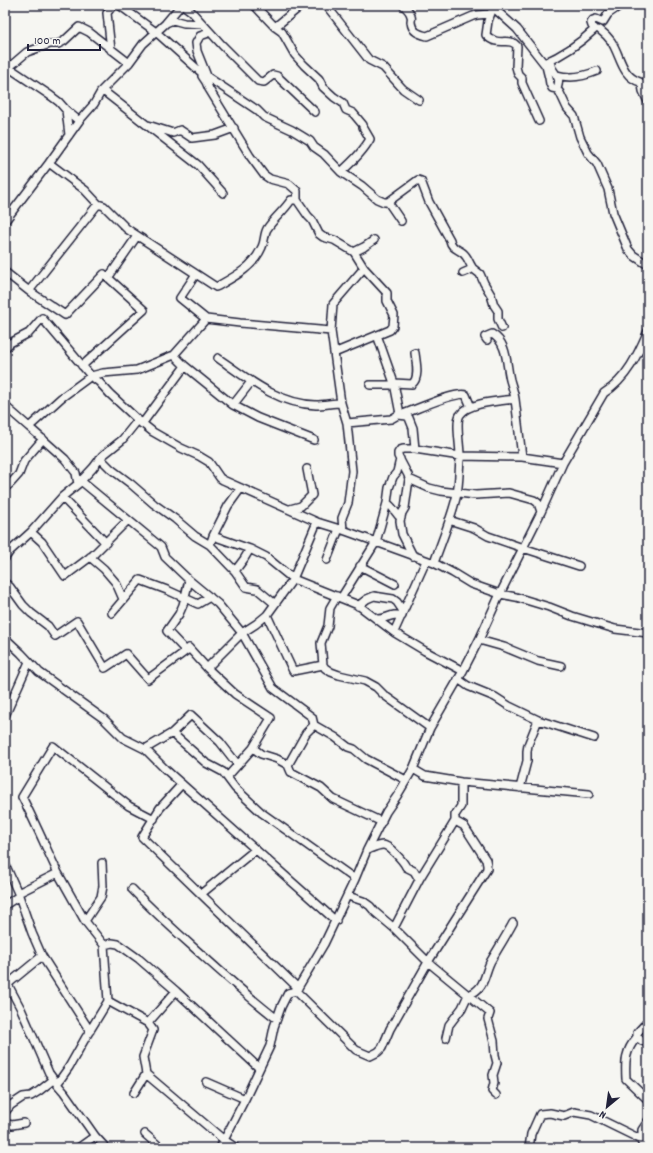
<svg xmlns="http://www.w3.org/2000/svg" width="653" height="1153" font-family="Dekko,sans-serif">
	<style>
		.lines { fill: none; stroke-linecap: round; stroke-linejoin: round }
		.minor-casing { stroke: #22223b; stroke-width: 10 }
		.minor { stroke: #f6f6f2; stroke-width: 7 }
	</style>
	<rect width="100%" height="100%" fill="#f6f6f2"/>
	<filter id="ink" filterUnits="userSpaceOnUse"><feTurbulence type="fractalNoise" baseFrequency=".025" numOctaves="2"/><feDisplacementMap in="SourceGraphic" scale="8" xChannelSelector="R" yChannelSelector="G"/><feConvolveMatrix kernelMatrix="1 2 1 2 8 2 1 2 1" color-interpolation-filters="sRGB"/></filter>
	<g filter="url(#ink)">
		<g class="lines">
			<defs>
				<path id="minor" d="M119,5L156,32L203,74L202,76L206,82L209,89L250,156L264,175L270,179L289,184L297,191V200L308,216L312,220L319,234L323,237L334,240L354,252L364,268L333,304L331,331L341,403L347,423L352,471L348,503L342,518L343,530
					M183,5L191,11L222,45L258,81L264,82L273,75L277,76L315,112
					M254,5L275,27L282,32L295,55L304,65L319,79L323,87L334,97L343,103L346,110L353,113L363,125V127L370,139C364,150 350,164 341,172
					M326,5L369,60L383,67L403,89L419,100
					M403,5C406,8 410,11 411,16C412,19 411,19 411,22C412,32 419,34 427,36L473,16C479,14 484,15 490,14
					M494,5L496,10L517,29L546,66L549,78L550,84L552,88L557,89L560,93L567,108L574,116L580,137L588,153L597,164L608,189L613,213L628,249L633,255L648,265
					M494,5L488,21L486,35C498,48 509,36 517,46L516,67L518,74L522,78V83L539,121
					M166,23L173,20L184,23L203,24
					M275,27L302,5
					M600,30C604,33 608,37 611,41C621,56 621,76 640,82L642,85L643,91L648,102
					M111,50L107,13L113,5
					M550,60C551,64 551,68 553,70C559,79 560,79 557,89
					M544,63C563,55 580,43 595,29L592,26L591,23L593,20L596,19L603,22L608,14L621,5
					M5,65L51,96L59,102L66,110L79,121
					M5,73L13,64L27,52L50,44H58L64,41L79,27L89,32L129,63
					M203,74L257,110L264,117L292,130L310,141L314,147L324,154L341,172L362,186L377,199L384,202H388L418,180L421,181L429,202L450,240C451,248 458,249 463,253C468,257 469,263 472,267
					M557,75C570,79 585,76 597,71
					M207,76L197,51L196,43L200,36L206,34L208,31
					M102,90L198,165L223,193
					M66,110L69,135
					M148,125L173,133L180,130L192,138L215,135L234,128
					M49,163L85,190L98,204L104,206L127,229L216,287C234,277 253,268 262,247C265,241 264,234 267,229C274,218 284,211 291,200H297
					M388,202L401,221
					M5,221L49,163L79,121L94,104L102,90L129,63L143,44L165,24L181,5
					M354,252L364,247L374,240
					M5,272L29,291L65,315L104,274L144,310L82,366
					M463,273L470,270L471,267L480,274L484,283L491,295L494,305L498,311V319L502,328
					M196,274L180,298L206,319
					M108,278L137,236
					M29,291L98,204
					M377,335L394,383L400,414
					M487,340L485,337L492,334C508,343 506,364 510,380C512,387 514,392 515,399
					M5,348L10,343L29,333L42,318L91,376L99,382L110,394L138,420L153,432L181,448L199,456L209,462L220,478L223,480L317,522L343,530L434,563L453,573L471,584L500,594L516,597L549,607L572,616L615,629L648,633
					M334,353L390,330L393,326L394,315L387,301V293L364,268
					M218,358C248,379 278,404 316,405C324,405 333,403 341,403
					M251,382L233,405L185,366L174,355L206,319L240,323L331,331
					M394,383L412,384C420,378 416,362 415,353
					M370,385H395
					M233,405L258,418L314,440
					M5,406L29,427L61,398L91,376L103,373L137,370L174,355
					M403,414C415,410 456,391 466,395L471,407
					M347,423L391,419L398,415L407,416L409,418L413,428L415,449
					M142,424L185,366
					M29,427L65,459L76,473L78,484
					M100,458L111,469L131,484L154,504L175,519L195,536L210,545L235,571L244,559L250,549
					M409,479L429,488L441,491L476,495L509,493L534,500L538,503L541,512
					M81,481L161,547L165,557L189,580L218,604L242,633L273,688L312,717L314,725L335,737L348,747L354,749L366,759L406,780
					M5,488L11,483L19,474L24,461L43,439
					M62,497L106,543
					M387,503L389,488L393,477L397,472L400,459
					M290,509L301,506L312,495L307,469
					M449,520L474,528L488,536L523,548L579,566
					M31,532L42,542L65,576L93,555L127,521
					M213,536L228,506L241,488
					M210,545L213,536L250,549L266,557L293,579L358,605L395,633L425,651L463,671
					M413,556L402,534L400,521L402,513L405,508L409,479L408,475L398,456V453L400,450L403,449H415L460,456L522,457L563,463
					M90,557L104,569L116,583L123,599
					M5,558L10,551L31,532L62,497L78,484L93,468L102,456L122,440L138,420
					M327,560L339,529
					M434,563C442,540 452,517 457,494C459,483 459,471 460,460C461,450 455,422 460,415C468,402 501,401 515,399L522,457
					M360,566L395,584
					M235,571L246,587L257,589L275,604
					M189,580L183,605L179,614L167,631L186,651L189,648L207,668L235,694L271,718L253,748L227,777
					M5,583L10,587L23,605L31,613L48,626L55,636L77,621L105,668L126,654L148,679L186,651
					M337,596L330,608L328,626L321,643L323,665L325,668L331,672L339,675L365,681L376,687L384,695L430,728
					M341,598L376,542L387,503C394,507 395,514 401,518
					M358,606L367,599L374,596L393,599L397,602L403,611
					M112,613L140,580L167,590L198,604L210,597
					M267,615L293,671L323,665
					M377,619C386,620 392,612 402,616
					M394,632L426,561
					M5,638L21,653L39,672L104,719L123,738L145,749L165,769L336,921
					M479,640L504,647L538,661L561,666
					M207,668L242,633L256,624L267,615L293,579L317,522
					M458,679L468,686L495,697L509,706L538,720L594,738
					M5,716L29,662
					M253,748L261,754L277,759L288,765L291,772L321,788L333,799L382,822
					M145,749L172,733
					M238,765L220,742L191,715L172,733L206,763L223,772L235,788L262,813L355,879
					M288,765L306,733L314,725
					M413,769L425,776L461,782L589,794
					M182,784L160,808L142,837L298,988
					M520,788L527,761V751L528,745L538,720
					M455,821L464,826L466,829L486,860L487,865V869L428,962L490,1013L488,1019L494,1041L495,1055L497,1063L493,1075L494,1083L492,1091L496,1095
					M367,850C372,848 378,845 383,845C389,845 404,862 406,867L414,871L417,876L420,878L455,821V815L461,806V782
					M5,864L18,893L32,933L42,956L90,1031
					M58,873L85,921L104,945L112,943L118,944L139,959L176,991L259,1068
					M132,889C151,909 172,928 192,946C220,971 247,996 277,1019
					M18,893L58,873C46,848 35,822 22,797L53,746L129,806L154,819
					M201,894L255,850
					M348,896L363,901L370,906L375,912L394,928L420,878
					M5,905L19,896
					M85,921L101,897L103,886L102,863
					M5,979L21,1009L49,1073L57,1084
					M6,987L8,984L42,956
					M296,991L356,1050L370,1056L378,1052L382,1048L390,1029L428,962L394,928
					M108,1001L148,1023L176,991
					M648,1021L637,1033V1037L642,1041L648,1043
					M637,1037C625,1051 625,1061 626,1079L648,1100
					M446,1038L449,1025L462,1008L468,995C487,989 484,971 492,959C499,947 506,936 513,923
					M146,1074L143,1057L153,1030L148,1023
					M206,1082L245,1099
					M134,1093L146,1074L224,1140L236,1148
					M5,1112L11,1105L23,1097L31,1096L39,1091L53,1080
					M5,1123L12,1125L24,1123
					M145,1134L161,1148
					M95,1136L106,1148
					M642,1143V1130L648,1121
					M78,1148L95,1136L64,1092L57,1084L69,1067L86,1037L108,1001L104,945
					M220,1148L245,1099L270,1046L274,1027L281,1007L288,993L296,991L324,944L355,879L367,850L386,812L397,796L413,769L430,728L463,671L479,640L500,594L541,512L563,463L604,393C627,379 638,354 648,331
					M529,1148L531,1134L540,1114L550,1113L564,1116L574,1112L591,1115L634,1136L640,1139L644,1148"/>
			</defs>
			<use href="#minor" class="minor-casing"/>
			<use href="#minor" class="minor"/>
		</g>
	</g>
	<rect width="653" height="1153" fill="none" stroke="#f6f6f2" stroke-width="20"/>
	<rect x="10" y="10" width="633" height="1133" fill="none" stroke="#22223b" stroke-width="1.5" filter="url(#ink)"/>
	<g transform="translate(607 1107) rotate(209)" stroke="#f6f6f2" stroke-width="3" paint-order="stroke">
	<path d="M0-3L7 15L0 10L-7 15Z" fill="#22223b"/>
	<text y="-6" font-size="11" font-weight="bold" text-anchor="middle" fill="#22223b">N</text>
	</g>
	<path d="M28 44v6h72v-6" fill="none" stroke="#22223b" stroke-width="2"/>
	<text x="34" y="44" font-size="12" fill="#22223b" stroke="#f6f6f2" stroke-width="3" paint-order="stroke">100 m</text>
</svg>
